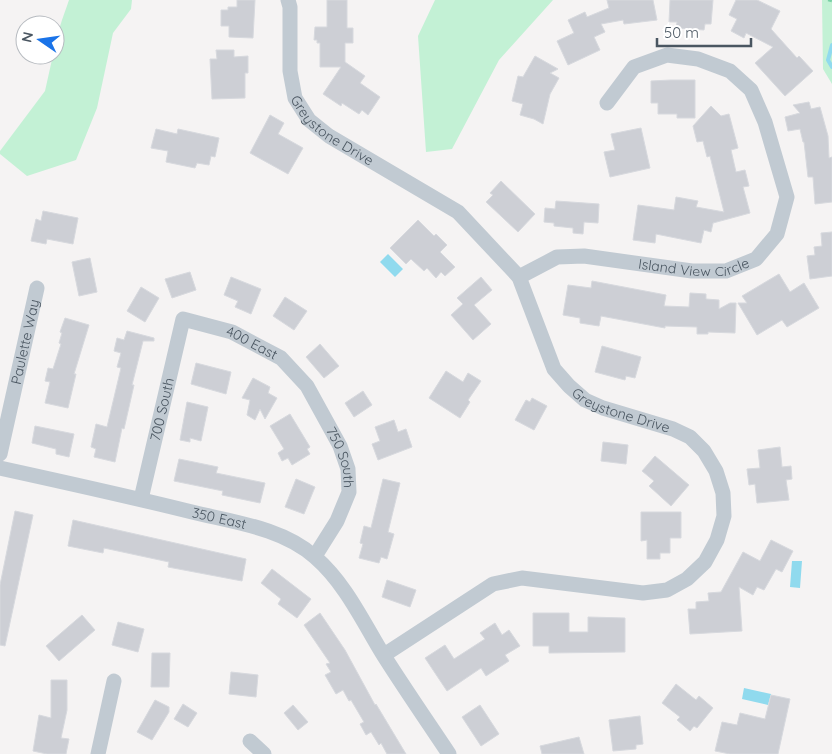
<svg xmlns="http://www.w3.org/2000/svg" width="832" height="754" font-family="Quicksand,sans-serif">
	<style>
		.green { fill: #c3f1d5 }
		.water { fill: #90daee }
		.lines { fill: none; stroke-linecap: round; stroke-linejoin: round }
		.stream { stroke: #90daee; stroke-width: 4 }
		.building { fill: #cdcfd5; stroke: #d7d9de }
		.path { stroke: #7ad0a6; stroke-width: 2.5; stroke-dasharray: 4 2.5; stroke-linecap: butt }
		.minor { stroke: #c1cad2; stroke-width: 15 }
		.labels { text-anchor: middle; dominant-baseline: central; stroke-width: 4; stroke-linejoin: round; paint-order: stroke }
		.street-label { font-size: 14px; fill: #4a5661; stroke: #fff }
	</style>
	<rect width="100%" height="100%" fill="#f5f3f3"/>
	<path class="green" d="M69,0H132L131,9L113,33L97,108L76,160L27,176L0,154V151L45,91L53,55H55C55,36 63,18 69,0Z
		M435,0H553L499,60L452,149L426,152L418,36Z
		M822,0H832V84L823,69Z"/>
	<path class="water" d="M388,254L403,269L395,277L380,262Z
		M792,561H802L800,588L790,587Z
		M744,688L771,694L768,705L742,699Z"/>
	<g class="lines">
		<path class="stream" d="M832,45L828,60L832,67"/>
	</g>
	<path class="building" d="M237,0H255L253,38L229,37V26H221V10H228V7H237Z
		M327,0H347V28H353V43H345V62L365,76L360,83L380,97L368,115L362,110L359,114L342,103L341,106L323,94L341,67H320V43H317V40H314L315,27H327Z
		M607,0H653L657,20L624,24L623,20L601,24L605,32L594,37L600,50L568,65L557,41L574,33L568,20L585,12L587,17L609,8Z
		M670,0H713L711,24H705L704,30L676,28L677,22H669Z
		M736,0H757L780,11L771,29L797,58L799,56L813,71L785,96L755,63L773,47L746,33L744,38L731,31L737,19L729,15Z
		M216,50H234V57L248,56V73H245V98L212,99L210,59H217Z
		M535,56L558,69L550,73L559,78L550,94L543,124L534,119L520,115L523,104L512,101L518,76L523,77Z
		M671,80H695V118H677V114H658V103H651V81Z
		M809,102L811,109L820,107L828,136L829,158L832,157V202L815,204L813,177H808L804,142H803L800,129L788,131L785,117L800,113L793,105Z
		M711,106L721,116L729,114L738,148L731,150L736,172L745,170L749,186L743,187L750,213L713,223L711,232L704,230L701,243L656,234L655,243L633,240L638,205L674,210L676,197L698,201L696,207L724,212L710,156L707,157L703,141L697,142L693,126Z
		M270,115L284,123L278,134L303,148L288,174L250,153Z
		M641,128L650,168L610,177L604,152L615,150L611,134Z
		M156,129L177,134L178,129L219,138L215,157L211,156L209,165L197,163L195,168L166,162L168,151L151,148Z
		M501,181L535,214L518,232L486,202L493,195L490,193Z
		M556,201L599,204L598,223L584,222L583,234L573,233V228L554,226V223L544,222L545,208L555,209Z
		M43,211L78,218L73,244L47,239L46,244L31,241L36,219L41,221Z
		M418,220L434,236L436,234L447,245L440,252L455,267L445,276L441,272L436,278L427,268L424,271L411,259L406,264L390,248Z
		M832,232V276L810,279L807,256L815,255L814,247L822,246L821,233Z
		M90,258L97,292L79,296L72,262Z
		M190,272L196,290L172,298L165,279Z
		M779,274L790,292L804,283L819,308L787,327L782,320L757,335L738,303H747L742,296Z
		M231,277L261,289L251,314L235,307L238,301L224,295Z
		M481,277L492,290L474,305L491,324L473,340L451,315L463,304L457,298Z
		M592,281L666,295L664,306L689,307L690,293L706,294V299L719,300V309L730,303H736L735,333L708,332V334H697V327L665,326V328L601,316L599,326L580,323V318L563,315L568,285L591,288Z
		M141,287L159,298L145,322L127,311Z
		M285,297L307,311L294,330L273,316Z
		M65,318L89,325L74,374H76L68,408L45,403L50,382L45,381L48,368L53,369L61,344L59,343L62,333L60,332Z
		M127,331L154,338V341H143L132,385H134L124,429L122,428L115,462L94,457L96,449L91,447L96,424L107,427L121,368L117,367L121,353L114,351L117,338L124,340Z
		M320,344L339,366L324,378L306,357Z
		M602,346L641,357L635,378L626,376L625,380L595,372Z
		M196,363L231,372L226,394L191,384Z
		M446,371L463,382L468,373L481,381L468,400L470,402L460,418L429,398Z
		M253,378L270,387L268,393L277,398L265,419L260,409L255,420L247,415L250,400L242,398Z
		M363,391L372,405L354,417L345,403Z
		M532,398L547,406L534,430L515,420L526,400L530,402Z
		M187,402L208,407L201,441L190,438V442L180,440Z
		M290,414L310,447L307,449L310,454L292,465L288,458L282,461L278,453L284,449L270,426Z
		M394,420L398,432L406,429L412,447L378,460L372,444L380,441L375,427Z
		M35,426L74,434L69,457L56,454V449L32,443Z
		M603,442L628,445L626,464L601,461Z
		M780,447L782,467L791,466L792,479L786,480L789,500L757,503L755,484L749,485L747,469L760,468L758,450Z
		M655,456L689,485L671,506L649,486L654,481L642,471Z
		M179,459L218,467L216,473L265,483L260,503L222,495L223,491L174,481Z
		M296,479L315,487L304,514L285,507Z
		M383,479L400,483L388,532L394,534L387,559L381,557L379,563L359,558L363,544L360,543L364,526L371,528Z
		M15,511L33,515L5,646L0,645V585Z
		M641,512H681V538H670V553H660V559H647V540L641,541Z
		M73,520L246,559L242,581L168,567L169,562L104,548L103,553L68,546Z
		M771,540L793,551L782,572L776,569L764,590L757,587L753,595L739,587L742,631L690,634L688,609H696V602L709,601L708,593L721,592L743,552L760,561Z
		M272,569L311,599L297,618L278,604L281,599L261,583Z
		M387,580L416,590L410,607L382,597Z
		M320,613L345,650L375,705L376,704L406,754H387L381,743L379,745L371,732L366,735L360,724L364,722L351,700L349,701L343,690L336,694L325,675L331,672L326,664L330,663L304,625Z
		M533,613H569V632H588V617L625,618V652L549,653V646H533Z
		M82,615L95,630L59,661L46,646Z
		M118,622L144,629L138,652L112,645Z
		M495,623L502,635L509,630L520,646L505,655L509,661L486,676L481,668L447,691L425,658L445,645L454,659L485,639L480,633Z
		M152,653H170L169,687H151Z
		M231,672L258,675L256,697L229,694Z
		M51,680H67V710L61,738L69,739L66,754H47L33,751L39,715L51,718Z
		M676,684L696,700L699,696L713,708L697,728L694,726L690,731L677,720L680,717L662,703Z
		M771,695L790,699L778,754H730L715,751L722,722L737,725L740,713L765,719Z
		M155,700L169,707V712L152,740L137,732Z
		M183,704L197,713L188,727L174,719Z
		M293,705L308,722L298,730L284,713Z
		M480,705L499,734L481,746L462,717Z
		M640,716L643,744L636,745V749L613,751L609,720Z
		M579,737L584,754H542L540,746Z"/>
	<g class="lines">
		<path class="path" d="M828,0L832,1"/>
		<g class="minor">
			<path id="s1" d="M288,0L290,7V71L295,98L309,120L329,136L458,212L519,277L554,369L569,386L585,400L603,408L673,429L690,437L704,451L716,471L723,493L724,516L717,540L705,562L687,579L667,590L643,593L522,578L493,584L384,655"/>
			<path id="s2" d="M519,277L557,257L584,256L692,271H726L756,259L777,234L787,197L765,122L751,90L730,71L698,59L667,55L634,67L607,103"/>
			<path id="s3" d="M0,454L37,288"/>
			<path id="s4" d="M0,468C64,482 128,496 192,512C233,522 283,528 315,557C346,584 363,622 384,656C405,689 427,721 449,754"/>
			<path id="s5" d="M141,499L183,319L232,332L281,358L307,386L340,446L348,469L349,492L337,521L315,556"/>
			<path d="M250,741L264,754"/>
			<path d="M98,754L114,681"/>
		</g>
	</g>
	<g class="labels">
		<g class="street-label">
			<text stroke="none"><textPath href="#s1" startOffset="149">Greystone Drive</textPath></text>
			<text stroke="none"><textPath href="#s2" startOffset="181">Island View Circle</textPath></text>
			<text stroke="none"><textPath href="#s3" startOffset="115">Paulette Way</textPath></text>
			<text stroke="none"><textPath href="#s5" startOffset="258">400 East</textPath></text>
			<text stroke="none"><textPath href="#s1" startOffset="569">Greystone Drive</textPath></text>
			<text stroke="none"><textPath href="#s5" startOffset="92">700 South</textPath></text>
			<text stroke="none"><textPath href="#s5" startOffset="409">750 South</textPath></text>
			<text stroke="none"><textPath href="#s4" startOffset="225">350 East</textPath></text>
		</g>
	</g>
	<g transform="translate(40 40) rotate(283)"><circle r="24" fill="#ffffff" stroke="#b7bbc0"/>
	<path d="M0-4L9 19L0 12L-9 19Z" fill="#1a73e8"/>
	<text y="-8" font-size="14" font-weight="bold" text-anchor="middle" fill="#4a5661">N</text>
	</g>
	<path d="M657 38v8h94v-8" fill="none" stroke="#4a5661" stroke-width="2.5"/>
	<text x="664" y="38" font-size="15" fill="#4a5661" stroke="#ffffff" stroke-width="4" paint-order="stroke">50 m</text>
</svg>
